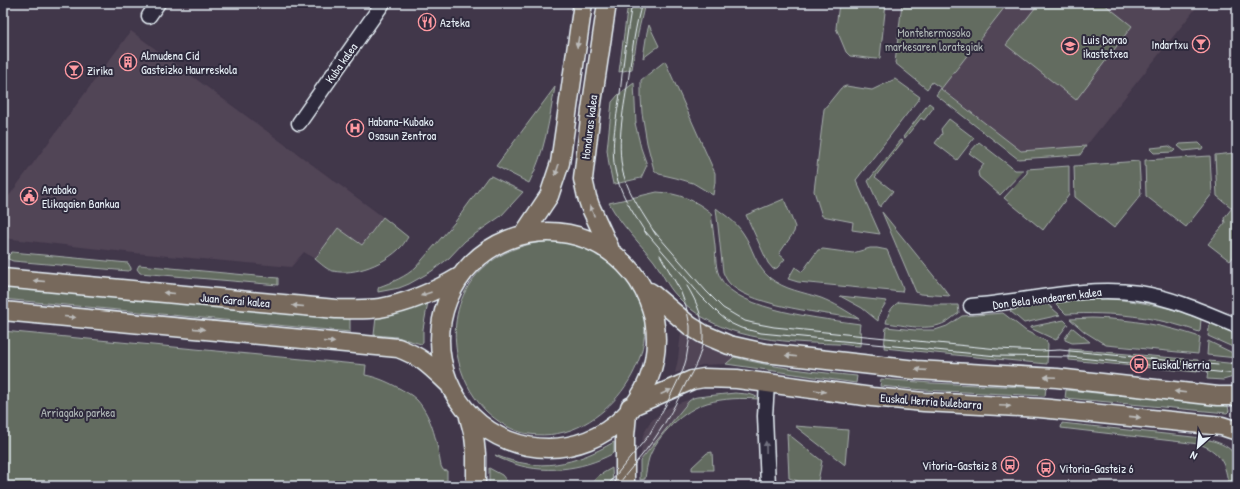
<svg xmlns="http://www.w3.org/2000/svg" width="1240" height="489" font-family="'Patrick Hand',sans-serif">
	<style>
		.built { fill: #514456 }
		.green { fill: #646c60; stroke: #a6aeac }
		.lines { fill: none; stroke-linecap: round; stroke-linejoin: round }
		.minor-casing { stroke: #e8f1f8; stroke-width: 17 }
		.major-casing { stroke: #e8f1f8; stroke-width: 21 }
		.minor { stroke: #2f2a3d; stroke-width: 14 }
		.major { stroke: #77695c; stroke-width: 18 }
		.tram { stroke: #e8f1f8; stroke-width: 1 }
		.oneway { fill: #bbbbba }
		.oneway2 { fill: #70707e }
		.labels { text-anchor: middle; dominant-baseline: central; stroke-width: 4; stroke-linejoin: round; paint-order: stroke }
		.poi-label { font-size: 12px; fill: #e8f1f8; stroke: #2f2a3d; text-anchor: start }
		.park-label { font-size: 12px; fill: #adb5b4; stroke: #2f2a3d }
		.street-label { font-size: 12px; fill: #e8f1f8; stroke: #2f2a3d }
	</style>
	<rect width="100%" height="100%" fill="#41374a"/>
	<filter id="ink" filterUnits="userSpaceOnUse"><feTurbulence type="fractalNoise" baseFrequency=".025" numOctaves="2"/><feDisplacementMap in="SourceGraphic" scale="8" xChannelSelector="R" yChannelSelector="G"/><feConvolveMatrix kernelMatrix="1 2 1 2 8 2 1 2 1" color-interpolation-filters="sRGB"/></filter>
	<g filter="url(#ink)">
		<path class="built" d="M1008,3H1200L1086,146L1021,151L941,88Z
			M131,31L383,217L362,245L338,228L315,259L304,252L291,267L134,253L3,238V204Z
			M681,332L705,346L734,357L726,364L702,365L675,373L678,359Z
			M697,397L693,398L689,401L640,461L643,435L651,421L666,409L679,403Z"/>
		<path class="green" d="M628,3H645L638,33L632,69L619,72Z
			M839,3H886L880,58L876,59L850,56L846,52L836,28Z
			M902,3H1008L941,89L1021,151L1086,146L1080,155L1018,159L936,95L941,88L932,82L927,89L895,63Z
			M1039,3H1103L1132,26L1076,100L1006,45Z
			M649,25L659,46L643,58L647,32Z
			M665,61L715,173V182L713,195L693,183L676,178L659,174L654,170L647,143L642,113L641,97V80Z
			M895,79L920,97L856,180L880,234L852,230L853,222L822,216L814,191L824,109L841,88L846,86L872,90Z
			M634,83L636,123H635L641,148L647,165L641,178L615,184H613L609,165L607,150L612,102L618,95Z
			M555,87C549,121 545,152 529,183L496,166Z
			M929,103L934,107L924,120L921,118L905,138L903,137Z
			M949,119L974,138L957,160L935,143L942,134L941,129Z
			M901,140L903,141L875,177L893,191L880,207L868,181Z
			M979,142L1015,170H1023V171L1000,195L979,177L978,172L984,164L969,153Z
			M1199,143L1203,147L1202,149L1184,151L1178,146L1180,144Z
			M1169,146L1175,150L1173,152L1154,153L1150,149L1151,148Z
			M1234,153L1237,156V252L1230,261L1208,244L1225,223L1224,218L1232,208L1217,196L1215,155Z
			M1210,156L1212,194L1186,227L1146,196L1145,160Z
			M1139,161L1141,195L1114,228L1075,197L1074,166Z
			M1069,166V195L1043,230L1004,198L1027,173V169Z
			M491,176L523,192L501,216L465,241L449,258L432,271L409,284L399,288L378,292V289L379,287C392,282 406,277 416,267L455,222L488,177Z
			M657,192C677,193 696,200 711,213C712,224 714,235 715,246C716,257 715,269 721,279C738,311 826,319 860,324L859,332H861L860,346C852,346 844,344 836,344C780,342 717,340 677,296C667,286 662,272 654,261C638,241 621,225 609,203Z
			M784,199L795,227L794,232L779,254L785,259L777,268L773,269L768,263L746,215Z
			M716,208C726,216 736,222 743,233C753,247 755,266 770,278C785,290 803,292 821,298C834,303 847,311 859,319C826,313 755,307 731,285C727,281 725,277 723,272Z
			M882,212L950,296L920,294L916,292Z
			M383,217L408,237C406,240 404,244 401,247C386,263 355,276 333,271C327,270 320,263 315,259L338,228L362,245Z
			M552,241C561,242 570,242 579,245C591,248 602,254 611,261C672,306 643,392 584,424C568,433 548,437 529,434C513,432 496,421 485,410C470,394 461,375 457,354C446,289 489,245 552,241Z
			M870,248H877L887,250L903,288L902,292L798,282L788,279L795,267L802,272L818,250L823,249L853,253Z
			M12,252L128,263L131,268V270L128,271L13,261L8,259V256Z
			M139,265L278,278V285L140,273L137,269Z
			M3,287L350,319V332L3,299Z
			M840,296L887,301L879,314L878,321L862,308Z
			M1092,298C1131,299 1164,306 1200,317L1201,319L1200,331L1199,332C1156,316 1112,312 1066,314L1054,302L1055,301Z
			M428,302L423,329V343L421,344L397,337L374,335L376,317Z
			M899,302L931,305H958L959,313C954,316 950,320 946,322C929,332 904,325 886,323C888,313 891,307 899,302Z
			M1045,302L1060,315L1024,323L1010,311Z
			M1003,313L1026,331L1046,341L1048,344L1047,364L884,348L886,327L915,330H935L947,326L962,316Z
			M1092,318C1129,319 1164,325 1200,337L1198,354L1106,345L1085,332L1070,319Z
			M1064,320L1068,324L1056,340L1030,328V327Z
			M1210,321L1237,332V349L1208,336Z
			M1072,328H1073L1090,342L1072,343L1065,340V338Z
			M3,331L366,365L365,375C376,377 386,381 397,387C404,391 411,394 417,400C433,418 437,444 441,466L443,470L447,471V486H3Z
			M1208,341L1237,355V358L1207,355Z
			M1069,349L1198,360L1197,372L1069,360Z
			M734,357C774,368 816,372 857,376L856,383L726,364Z
			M1209,361L1237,364V376L1223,380L1207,379Z
			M881,379L931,383L1046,388L1045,396L924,390L880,386Z
			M1066,390L1228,406L1229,411L1227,413L1065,398Z
			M735,393C742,394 754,393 759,399C742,398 724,398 707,403C684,410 657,435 649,458C647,465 646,472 645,479L640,480V461L689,401L693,398L697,397Z
			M1062,423L1193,437C1208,439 1231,443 1237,459C1239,465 1237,475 1237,482H1228C1225,462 1219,451 1199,444L1061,428Z
			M795,426L848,430L845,465Z
			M787,433L822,461L817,486H812L789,478Z
			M614,442V452L612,454C582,470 542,475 509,462C505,460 499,459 495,455C540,473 574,465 614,442Z
			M712,452L713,470H692V467L707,453Z
			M489,468L502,475L510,485L489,486Z
			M612,468L613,486H593L591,484L598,476Z"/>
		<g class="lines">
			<defs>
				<path id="minor" d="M149,16L158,3
					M299,123L383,3
					M971,306C1027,302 1082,285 1139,293C1173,298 1206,313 1237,326
					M767,384L765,416L768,486"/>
				<path id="major" d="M607,3L591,110L583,179L587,197L590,206L609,247
					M440 340a108 108 0 1 1 216 0a108 108 0 1 1-216 0Z
					M523,235L549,196L560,163L583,3
					M3,278L336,309C351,309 365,310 380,308C408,303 436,291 461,276
					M650,292L690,326L703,334L729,345L765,353L916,370L1057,378L1218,396H1237
					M3,311L398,348C422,357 430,366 448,383
					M630,407L692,380L704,378L737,379L872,397L924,402L1040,408L1222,426L1237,431
					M469,417L474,436L476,454V486
					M625,486V436L627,414"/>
			</defs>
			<use href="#minor" class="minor-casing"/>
			<use href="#major" class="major-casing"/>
			<use href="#minor" class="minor"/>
			<use href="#major" class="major"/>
			<path class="tram" d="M632,3C627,33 623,63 620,94C616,121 609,151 617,178C623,199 636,217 647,235
				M642,3C635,27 632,51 629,75C624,107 616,141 623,173C629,195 644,215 656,235
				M653,230L706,291L723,308L745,321L753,323L774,327L998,349L1040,351L1060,350L1218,365
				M645,231L701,296L720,315L730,323L741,328L761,333L997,356L1070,357L1237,374
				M607,486L649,435L667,403L683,370L686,360L690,335V326L686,306L680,290L660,255
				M617,486C629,470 643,455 655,438C667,421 677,402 686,383C694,369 702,354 703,338C704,319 697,302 687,286"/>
		</g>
		<defs><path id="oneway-solid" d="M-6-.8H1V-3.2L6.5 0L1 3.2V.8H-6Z"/></defs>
		<g class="oneway">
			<use href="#oneway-solid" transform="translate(578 42) rotate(99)"/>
			<use href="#oneway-solid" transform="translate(557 170) rotate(108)"/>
			<use href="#oneway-solid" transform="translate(592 211) rotate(-114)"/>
			<use href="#oneway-solid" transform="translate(39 281) rotate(-175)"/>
			<use href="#oneway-solid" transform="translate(169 293) rotate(-175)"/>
			<use href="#oneway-solid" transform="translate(426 294) rotate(160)"/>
			<use href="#oneway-solid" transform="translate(298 306) rotate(-175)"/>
			<use href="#oneway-solid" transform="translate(70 317) rotate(5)"/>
			<use href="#oneway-solid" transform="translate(199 329) rotate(5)"/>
			<use href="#oneway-solid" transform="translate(329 342) rotate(5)"/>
			<use href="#oneway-solid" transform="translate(791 356) rotate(-173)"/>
			<use href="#oneway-solid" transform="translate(921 370) rotate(-176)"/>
			<use href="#oneway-solid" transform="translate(1050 377) rotate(-177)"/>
			<use href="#oneway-solid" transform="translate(820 391) rotate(8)"/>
			<use href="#oneway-solid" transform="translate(666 392) rotate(-25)"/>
			<use href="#oneway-solid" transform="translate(1180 392) rotate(-173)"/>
			<use href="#oneway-solid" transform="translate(1005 406) rotate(3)"/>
			<use href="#oneway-solid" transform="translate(1135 417) rotate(6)"/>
		</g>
		<use class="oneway2" href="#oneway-solid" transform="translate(766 447) rotate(-92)"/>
	</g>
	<defs>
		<symbol id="restaurant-ring" viewBox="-11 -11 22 22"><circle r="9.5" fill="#2f2a3d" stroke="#ff9aa2" stroke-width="1.5"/><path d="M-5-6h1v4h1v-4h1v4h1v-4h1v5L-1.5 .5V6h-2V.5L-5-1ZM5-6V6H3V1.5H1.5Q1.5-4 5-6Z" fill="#ff9aa2"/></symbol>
		<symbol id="bar-ring" viewBox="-11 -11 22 22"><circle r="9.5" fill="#2f2a3d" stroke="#ff9aa2" stroke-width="1.5"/><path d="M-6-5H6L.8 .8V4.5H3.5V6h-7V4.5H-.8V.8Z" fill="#ff9aa2"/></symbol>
		<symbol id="school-ring" viewBox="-11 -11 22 22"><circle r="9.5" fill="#2f2a3d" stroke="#ff9aa2" stroke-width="1.5"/><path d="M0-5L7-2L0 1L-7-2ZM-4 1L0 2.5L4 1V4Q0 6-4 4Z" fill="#ff9aa2"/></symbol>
		<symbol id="building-ring" viewBox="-11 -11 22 22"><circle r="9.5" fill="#2f2a3d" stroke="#ff9aa2" stroke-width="1.5"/><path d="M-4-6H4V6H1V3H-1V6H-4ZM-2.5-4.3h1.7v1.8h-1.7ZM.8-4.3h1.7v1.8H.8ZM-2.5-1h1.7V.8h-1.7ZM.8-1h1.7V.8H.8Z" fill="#ff9aa2"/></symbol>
		<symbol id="hospital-ring" viewBox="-11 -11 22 22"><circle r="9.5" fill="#2f2a3d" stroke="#ff9aa2" stroke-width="1.5"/><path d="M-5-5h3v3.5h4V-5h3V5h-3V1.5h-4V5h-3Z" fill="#ff9aa2"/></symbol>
		<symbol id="civic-ring" viewBox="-11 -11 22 22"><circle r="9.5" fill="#2f2a3d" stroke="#ff9aa2" stroke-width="1.5"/><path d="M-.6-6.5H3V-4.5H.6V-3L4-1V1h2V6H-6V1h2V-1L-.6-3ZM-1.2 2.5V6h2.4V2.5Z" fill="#ff9aa2"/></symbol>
		<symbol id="bus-ring" viewBox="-11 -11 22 22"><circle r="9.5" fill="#2f2a3d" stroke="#ff9aa2" stroke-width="1.5"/><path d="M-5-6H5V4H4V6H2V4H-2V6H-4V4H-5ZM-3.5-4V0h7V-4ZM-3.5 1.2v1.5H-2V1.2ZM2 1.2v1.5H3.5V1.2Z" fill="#ff9aa2"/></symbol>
	</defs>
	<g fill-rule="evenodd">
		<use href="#restaurant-ring" x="417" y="12" width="20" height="20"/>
		<use href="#bar-ring" x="1191" y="34" width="20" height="20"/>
		<use href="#school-ring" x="1060" y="36" width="20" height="20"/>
		<use href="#building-ring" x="118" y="52" width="20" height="20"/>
		<use href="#bar-ring" x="64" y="60" width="20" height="20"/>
		<use href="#hospital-ring" x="345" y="118" width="20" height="20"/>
		<use href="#civic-ring" x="19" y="186" width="20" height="20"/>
		<use href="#bus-ring" x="1129" y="354" width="20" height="20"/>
		<use href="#bus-ring" x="1000" y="455" width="20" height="20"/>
		<use href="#bus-ring" x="1036" y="458" width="20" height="20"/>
	</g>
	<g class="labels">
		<g class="poi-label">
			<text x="440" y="22">Azteka</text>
			<text x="1083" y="39">Luis Dorao<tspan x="1083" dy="14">ikastetxea</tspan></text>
			<text x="1188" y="44" text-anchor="end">Indartxu</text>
			<text x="141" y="55">Almudena Cid<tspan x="141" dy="14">Gasteizko Haurreskola</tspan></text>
			<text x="87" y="70">Zirika</text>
			<text x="368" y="121">Habana-Kubako<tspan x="368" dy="14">Osasun Zentroa</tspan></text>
			<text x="42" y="189">Arabako<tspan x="42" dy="14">Elikagaien Bankua</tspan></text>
			<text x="1152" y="364">Euskal Herria</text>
			<text x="997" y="465" text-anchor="end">Vitoria-Gasteiz 8</text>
			<text x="1059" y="468">Vitoria-Gasteiz 6</text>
		</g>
		<g class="park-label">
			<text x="934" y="32">Montehermosoko<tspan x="934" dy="14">markesaren lorategiak</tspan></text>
			<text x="78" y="412">Arriagako parkea</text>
		</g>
		<g class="street-label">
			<text transform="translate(341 63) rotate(-55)">Kuba kalea</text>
			<text transform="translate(589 127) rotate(-83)">Honduras kalea</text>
			<text transform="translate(1047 298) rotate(-7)">Don Bela kondearen kalea</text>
			<text transform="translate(235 300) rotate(5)">Juan Garai kalea</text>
			<text transform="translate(931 401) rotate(4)">Euskal Herria bulebarra</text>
		</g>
	</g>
	<rect width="1240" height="489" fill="none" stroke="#2f2a3d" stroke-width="16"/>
	<rect x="8" y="8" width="1224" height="473" fill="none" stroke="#e8f1f8" stroke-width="1.5" filter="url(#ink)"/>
	<g transform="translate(1198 447) rotate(207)" stroke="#2f2a3d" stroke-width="3" paint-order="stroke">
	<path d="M0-3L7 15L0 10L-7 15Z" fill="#e8f1f8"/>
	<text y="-6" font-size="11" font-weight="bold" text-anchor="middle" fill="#e8f1f8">N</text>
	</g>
</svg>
